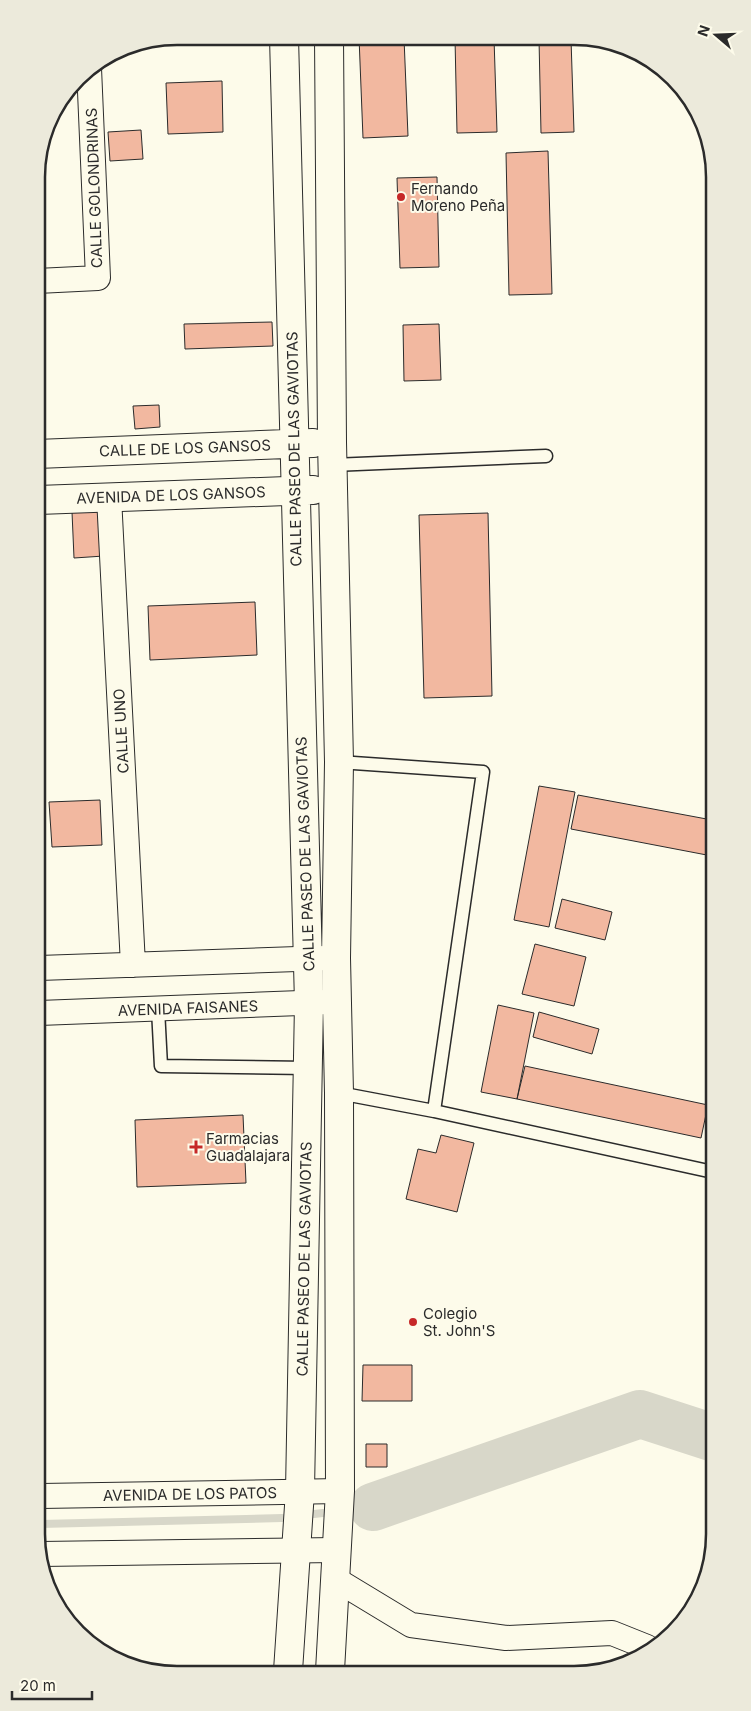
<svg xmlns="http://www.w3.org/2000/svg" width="751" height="1711" font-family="Inter,sans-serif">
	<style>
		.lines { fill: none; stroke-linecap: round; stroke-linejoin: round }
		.stream { stroke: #d8d7c9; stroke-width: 8 }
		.river { stroke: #d8d7c9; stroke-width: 48 }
		.building { fill: #f2b8a0; stroke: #2b2b2b }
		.lane-casing { stroke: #2b2b2b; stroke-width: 15 }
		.street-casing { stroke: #2b2b2b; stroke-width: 26 }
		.secondary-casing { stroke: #2b2b2b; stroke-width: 30 }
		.lane { stroke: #fdfbea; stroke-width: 12 }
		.street { stroke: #fdfbea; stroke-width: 24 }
		.secondary { stroke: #fdfbea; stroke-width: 28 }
		.poi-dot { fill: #c62828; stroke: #fdfbea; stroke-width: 2 }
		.labels { text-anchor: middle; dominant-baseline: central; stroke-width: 4; stroke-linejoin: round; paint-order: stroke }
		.street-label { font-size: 15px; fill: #2b2b2b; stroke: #fdfbea }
		.poi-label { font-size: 15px; fill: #2b2b2b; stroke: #fdfbea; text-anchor: start }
		.rim { fill: none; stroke: #2b2b2b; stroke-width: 2.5 }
	</style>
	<rect width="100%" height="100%" fill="#fdfbea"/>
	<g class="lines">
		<path class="stream" d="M355,1509L373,1507
			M314,1514L323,1513
			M41,1524L282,1518"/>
		<path class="river" d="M373,1507L640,1414L714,1438"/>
	</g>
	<path class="building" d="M359,37L404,38L408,136L363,138Z
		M455,38H494L497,132L457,133Z
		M539,39H571L574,132L541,133Z
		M222,81L223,132L168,134L166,83Z
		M141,130L143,159L110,161L108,132Z
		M548,151L552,294L509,295L506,153Z
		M437,177L439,267L400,268L397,178Z
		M272,322L273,346L185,349L184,324Z
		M439,324L441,380L404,381L403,325Z
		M159,405L160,427L135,429L133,406Z
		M102,511L104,556L74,558L72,512Z
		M488,513L492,696L424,698L419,515Z
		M255,602L257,655L150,660L148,606Z
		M539,786L575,792L549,927L514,920Z
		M578,795L712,820V856L571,829Z
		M100,800L102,845L52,847L49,802Z
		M39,847L41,896H39Z
		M562,899L612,912L605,940L555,928Z
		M535,944L586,957L574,1006L522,994Z
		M498,1005L534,1013L517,1099L481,1092Z
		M539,1012L599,1029L592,1054L533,1037Z
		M525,1066L708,1105L701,1138L517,1099Z
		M243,1115L246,1183L137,1187L135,1120Z
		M441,1135L474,1143L457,1212L406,1199L418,1149L436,1153Z
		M363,1365H412V1401H362Z
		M366,1444H387V1467H366Z"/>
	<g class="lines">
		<defs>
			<path id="lane" d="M333,465L546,456
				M158,1009L161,1066L308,1068
				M339,1093L434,1111L483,772L339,762
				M434,1111L713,1172"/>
			<path id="street" d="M37,281L98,278L89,68
				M109,497L133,965
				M39,968L326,958
				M39,1013L327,1002
				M41,1496L340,1491
				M41,1554L337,1550
				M335,1579L411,1625L506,1638L612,1633L647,1647"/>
			<path id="secondary" d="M284,37L309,1003L300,1491L288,1671
				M329,37L332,442L339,762L336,958L339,1093L340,1491L330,1671
				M37,454L313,443
				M38,500L313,490"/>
		</defs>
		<use href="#lane" class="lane-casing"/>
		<use href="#street" class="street-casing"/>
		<use href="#secondary" class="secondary-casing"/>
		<use href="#lane" class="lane"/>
		<use href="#street" class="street"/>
		<use href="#secondary" class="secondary"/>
	</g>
	<g class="poi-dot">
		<circle cx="401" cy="197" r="5"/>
		<path d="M193.5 1139.5h5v5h5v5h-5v5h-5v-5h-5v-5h5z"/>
		<circle cx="413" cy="1322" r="5"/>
	</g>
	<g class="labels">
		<g class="street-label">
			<text transform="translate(94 188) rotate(-92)">CALLE GOLONDRINAS</text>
			<text transform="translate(185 448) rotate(-2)">CALLE DE LOS GANSOS</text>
			<text transform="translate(294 449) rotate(-91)">CALLE PASEO DE LAS GAVIOTAS</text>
			<text transform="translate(171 495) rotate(-2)">AVENIDA DE LOS GANSOS</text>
			<text transform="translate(121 731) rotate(-93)">CALLE UNO</text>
			<text transform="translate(305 854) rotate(-92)">CALLE PASEO DE LAS GAVIOTAS</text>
			<text transform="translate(188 1008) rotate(-2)">AVENIDA FAISANES</text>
			<text transform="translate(304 1259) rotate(-89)">CALLE PASEO DE LAS GAVIOTAS</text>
			<text transform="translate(190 1494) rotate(-1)">AVENIDA DE LOS PATOS</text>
		</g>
		<g class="poi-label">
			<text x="411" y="188">Fernando<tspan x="411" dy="17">Moreno Peña</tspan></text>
			<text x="206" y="1138">Farmacias<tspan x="206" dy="17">Guadalajara</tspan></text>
			<text x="423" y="1313">Colegio<tspan x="423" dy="17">St. John'S</tspan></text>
		</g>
	</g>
	<path d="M0 0H751V1711H0ZM177 45H574A132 132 0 0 1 706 177V1534A132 132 0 0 1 574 1666H177A132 132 0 0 1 45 1534V177A132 132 0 0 1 177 45Z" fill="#eceadb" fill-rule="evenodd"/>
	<path class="rim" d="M177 45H574A132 132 0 0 1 706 177V1534A132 132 0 0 1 574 1666H177A132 132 0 0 1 45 1534V177A132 132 0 0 1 177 45Z"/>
	<g transform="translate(716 35) rotate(289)" stroke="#fdfbea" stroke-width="4" paint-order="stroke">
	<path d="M0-4L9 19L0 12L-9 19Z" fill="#2b2b2b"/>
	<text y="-8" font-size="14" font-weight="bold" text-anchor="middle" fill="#2b2b2b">N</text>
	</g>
	<path d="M12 1691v8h80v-8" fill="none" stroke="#2b2b2b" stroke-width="2.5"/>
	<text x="20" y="1691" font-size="15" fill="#2b2b2b" stroke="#fdfbea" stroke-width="4" paint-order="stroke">20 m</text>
</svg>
